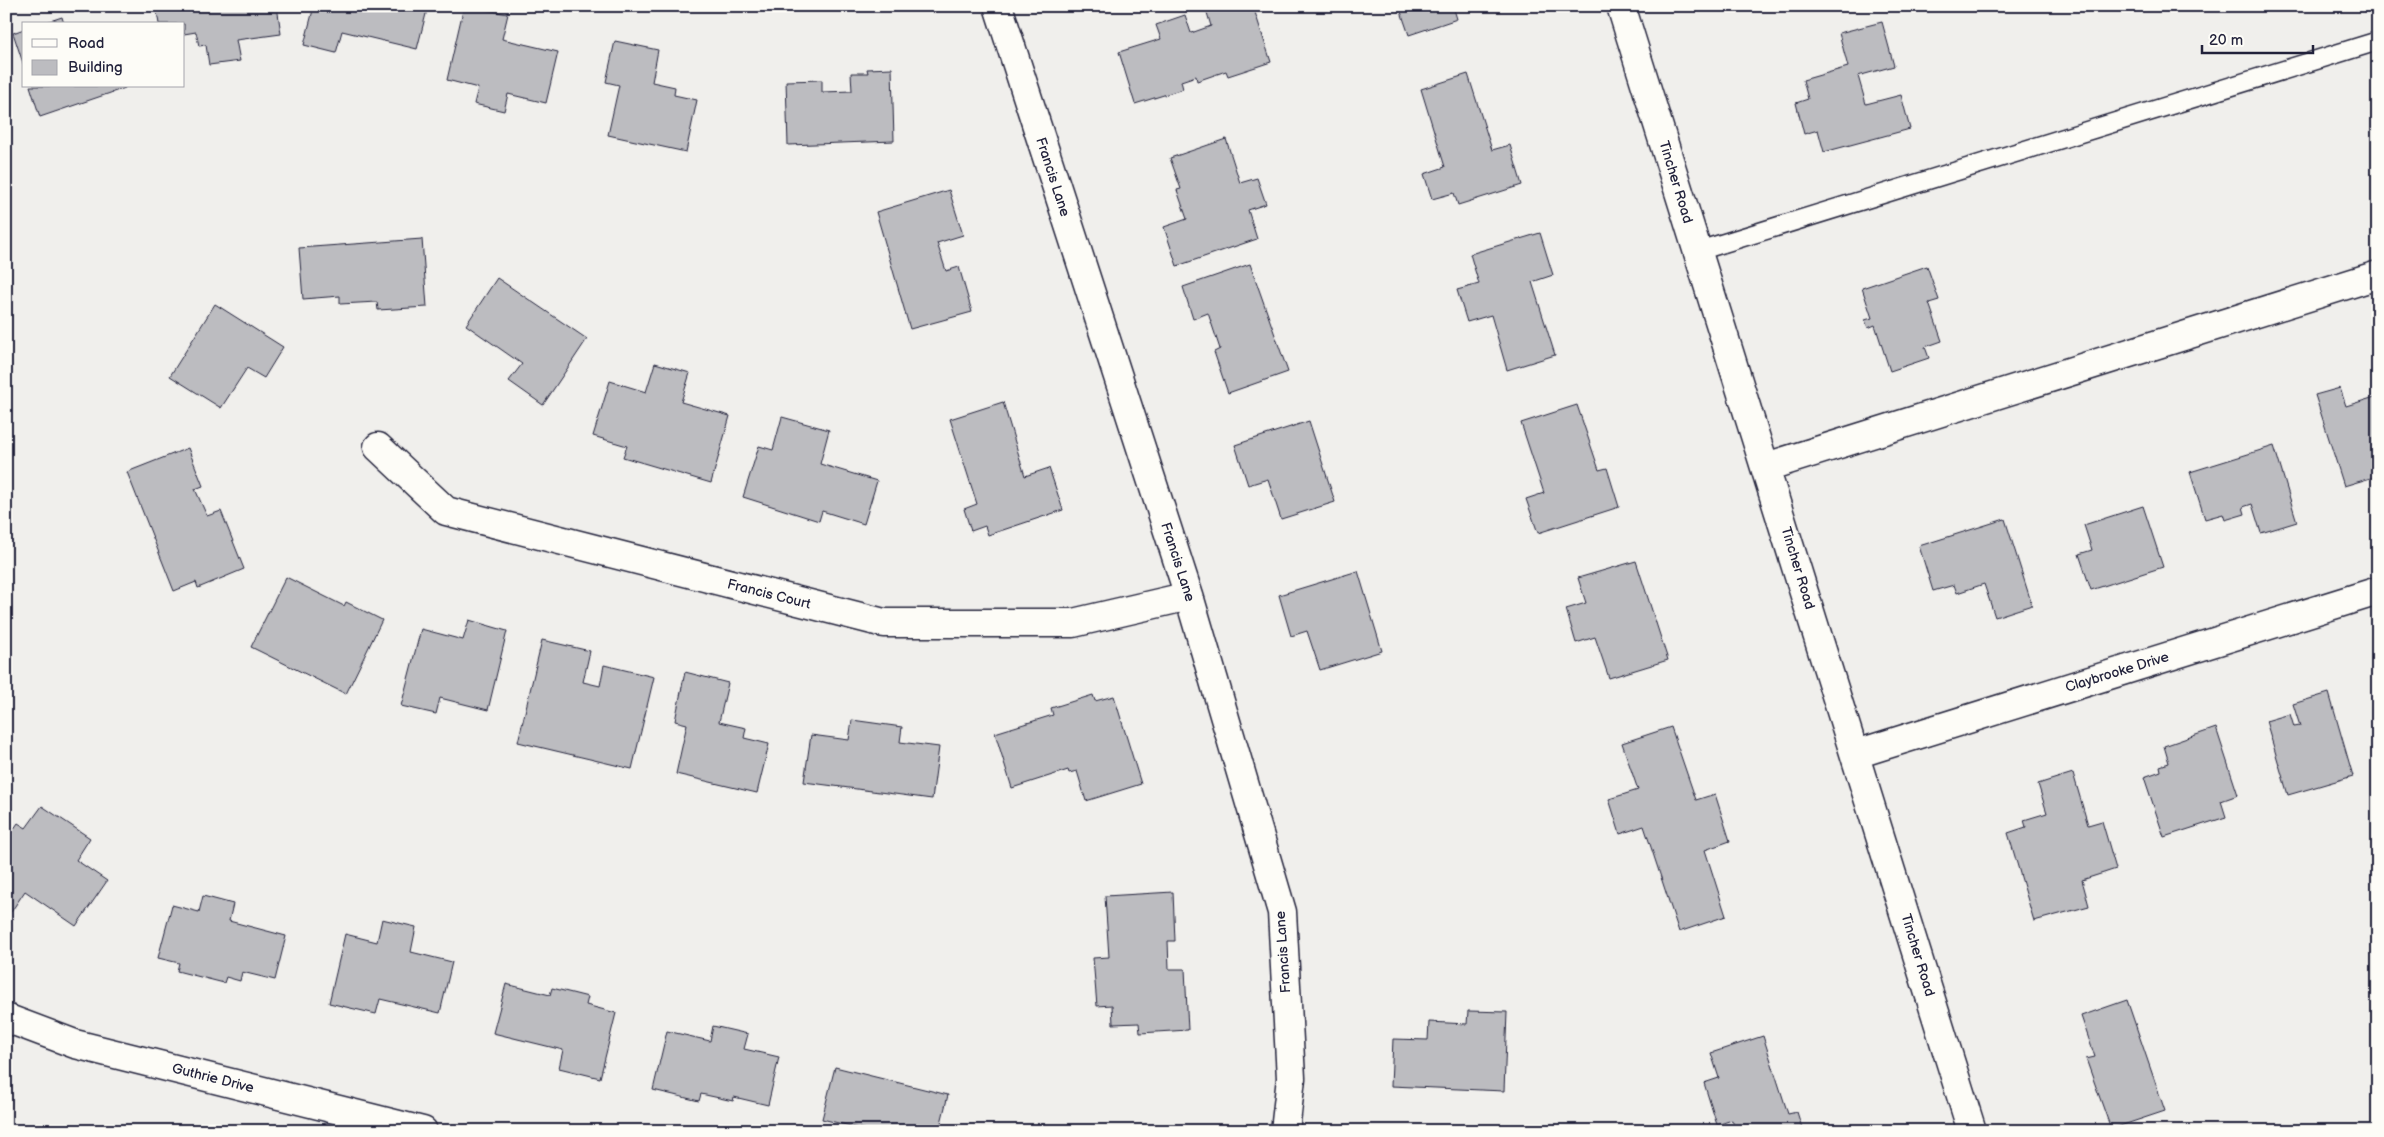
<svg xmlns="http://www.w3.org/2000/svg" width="2384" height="1137" font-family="'Balsamiq Sans',sans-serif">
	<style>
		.building { fill: #bcbcc0; stroke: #22223b }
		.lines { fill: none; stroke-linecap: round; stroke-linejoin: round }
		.lane-casing { stroke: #22223b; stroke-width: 21 }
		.street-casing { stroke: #22223b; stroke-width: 31 }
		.lane { stroke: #fdfcf7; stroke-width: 18 }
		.street { stroke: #fdfcf7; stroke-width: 28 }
		.labels { text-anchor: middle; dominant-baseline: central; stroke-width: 4; stroke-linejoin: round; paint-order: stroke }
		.street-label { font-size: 14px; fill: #22223b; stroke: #fdfcf7 }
	</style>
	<rect width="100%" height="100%" fill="#f0efec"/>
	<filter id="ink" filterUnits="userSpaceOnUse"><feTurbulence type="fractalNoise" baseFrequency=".02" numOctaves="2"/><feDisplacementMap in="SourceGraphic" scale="10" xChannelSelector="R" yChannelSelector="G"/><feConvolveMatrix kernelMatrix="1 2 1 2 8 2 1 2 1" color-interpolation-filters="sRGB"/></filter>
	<g filter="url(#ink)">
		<path class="building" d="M156,6H277L281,34L236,40L240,61L209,65L206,45L199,46L196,32L184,34V24H159Z
			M314,6H428L417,49L342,31L336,53L304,45Z
			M464,6L508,14L502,39L558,52L546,103L508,94L504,111L474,104L478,88L447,80Z
			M1205,6H1253L1271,62L1228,76L1226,71L1197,81L1196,76L1181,81L1183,89L1135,104L1119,52L1161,39L1156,25L1185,15L1191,33L1211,26Z
			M1399,6H1453L1457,19L1409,35Z
			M62,17L64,24H41Z
			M1882,22L1894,66L1858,76L1866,104L1901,95L1910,129L1824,152L1818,130L1804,134L1796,103L1808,99L1803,80L1848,67L1839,33Z
			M24,29V66L13,33Z
			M615,41L658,50L652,82L675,87L674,95L697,100L686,152L608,135L619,85L606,82Z
			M892,68L894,141L788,145L786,81L822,80V92L852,91L851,73H868L867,69Z
			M1468,74L1492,150L1510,145L1522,185L1458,205L1454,193L1432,199L1424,174L1445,167L1421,89Z
			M30,86H125V88L40,117Z
			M1226,139L1240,183L1257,178L1266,204L1248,210L1257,239L1177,266L1164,227L1187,219L1177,190L1181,189L1170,158Z
			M949,190L963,235L937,243L946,271L959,267L972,312L910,329L876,212Z
			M1540,233L1553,275L1532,282L1555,355L1507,370L1491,315L1467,322L1457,290L1479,284L1470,254Z
			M422,239L427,307L378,310L377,302L340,304V296L303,299L299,248Z
			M1250,264L1288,372L1228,393L1214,352L1220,349L1208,313L1193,319L1183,287Z
			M1927,266L1939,300L1929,303L1942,341L1925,347L1929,358L1890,371L1875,325L1868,328L1865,320L1872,318L1862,288Z
			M497,278L587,339L543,405L509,381L522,364L466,325Z
			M215,304L283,347L264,378L247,368L221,408L170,376Z
			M655,363L690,373L681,402L730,416L711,483L623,457L627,446L593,436L610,381L646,392Z
			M2340,388L2346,406L2378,396V489L2374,477L2344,486L2315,395Z
			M1003,402L1025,476L1049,468L1063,510L988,535L985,526L971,531L964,509L977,504L950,419Z
			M1577,405L1599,470L1607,468L1619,507L1538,533L1526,499L1544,493L1521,423Z
			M782,417L829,430L820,464L877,481L864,524L822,511L819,521L743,497L759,446L773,450Z
			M1309,421L1335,502L1281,519L1268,479L1248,485L1235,445Z
			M2274,446L2297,522L2261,533L2252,504L2243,507L2245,514L2225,520L2223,514L2205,519L2190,472Z
			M188,448L203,486L195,489L207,516L221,511L244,569L198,588L196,582L174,591L127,472Z
			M2143,506L2163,567L2091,590L2079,554L2092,550L2084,525Z
			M2005,519L2032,605L1995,617L1984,584L1957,593L1954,585L1933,591L1919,546Z
			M1636,561L1668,660L1609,678L1595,637L1576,643L1566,609L1586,603L1578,578Z
			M1358,571L1382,651L1320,670L1307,631L1291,636L1279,595Z
			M286,577L344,606L346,602L382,620L346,694L251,647Z
			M469,620L507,631L488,710L440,698L436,714L401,706L421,629L463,640Z
			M542,640L590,651L583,682L600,686L604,665L654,677L632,769L518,742Z
			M685,672L728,683L719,722L746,728L744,738L769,744L757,793L676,774L687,724L675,721Z
			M2329,693L2353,776L2288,795L2266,721L2290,714L2294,727L2300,726L2293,704Z
			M1093,695L1095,701L1114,696L1141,784L1086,801L1077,771L1069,773L1068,770L1012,788L995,733L1053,715L1051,708Z
			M852,720L902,727L900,742L939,747L932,799L804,782L811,735L849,740Z
			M1671,727L1696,800L1715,794L1730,841L1705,850L1726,916L1679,932L1644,826L1620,834L1609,799L1638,790L1622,743Z
			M2216,728L2238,795L2221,801L2226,817L2164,837L2144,777L2161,771L2160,766L2169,763L2164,746Z
			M2073,773L2088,825L2102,821L2116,869L2082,880L2089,906L2034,921L2008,833L2026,827L2024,820L2047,813L2038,784Z
			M42,806L90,838L76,860L107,881L76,926L25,891L11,912L6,909V840L18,823L26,828Z
			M1173,892L1175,941H1168L1169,969H1185L1188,1030L1140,1033L1139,1023L1113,1024L1112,1005L1097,1006L1093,958L1109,957L1105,896Z
			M203,896L233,904L229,921L286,936L275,980L242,972L240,981L226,977L224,983L177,971L179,963L158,958L172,905L199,912Z
			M382,919L416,927L411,952L452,962L440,1013L380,999L376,1014L329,1003L345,934L377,942Z
			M506,984L550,995L552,988L588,997L586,1005L616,1013L600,1078L559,1068L563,1050L493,1033Z
			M2127,1000L2165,1111L2111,1129L2086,1059L2095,1057L2081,1016Z
			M1468,1011L1507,1012L1504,1091L1391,1086L1393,1039L1428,1040L1429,1022L1467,1024Z
			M713,1026L748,1034L744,1049L779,1057L768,1105L734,1097L733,1101L701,1094L699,1101L653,1090L667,1031L710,1041Z
			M1763,1036L1788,1114L1797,1112L1803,1131H1736L1732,1120L1717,1125L1704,1083L1719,1078L1711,1053Z
			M835,1067L948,1095L939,1131H871L822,1119Z
			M1066,1127L1080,1131H1065Z"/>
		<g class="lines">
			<defs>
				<path id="lane" d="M1698,251L2378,41"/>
				<path id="street" d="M998,6L1189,596L1282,912L1291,1078L1285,1131
					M1621,6L1972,1131
					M378,447L446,511L884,623H1073L1189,596
					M1766,467L2378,275
					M1856,754L2378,591
					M6,1018L75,1044L423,1131"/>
			</defs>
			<use href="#lane" class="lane-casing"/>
			<use href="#street" class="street-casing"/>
			<use href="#lane" class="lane"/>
			<use href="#street" class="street"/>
		</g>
	</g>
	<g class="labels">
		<g class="street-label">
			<text transform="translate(1053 177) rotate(72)">Francis Lane</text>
			<text transform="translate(1676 182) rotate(73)">Tincher Road</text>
			<text transform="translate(1178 562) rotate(72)">Francis Lane</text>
			<text transform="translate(1798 568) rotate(73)">Tincher Road</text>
			<text transform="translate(769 594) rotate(14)">Francis Court</text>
			<text transform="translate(2117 672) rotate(-17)">Claybrooke Drive</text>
			<text transform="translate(1283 952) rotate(-94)">Francis Lane</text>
			<text transform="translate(1918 955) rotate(73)">Tincher Road</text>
			<text transform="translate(213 1078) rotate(14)">Guthrie Drive</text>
		</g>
	</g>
	<rect width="2384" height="1137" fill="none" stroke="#fdfcf7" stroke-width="25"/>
	<rect x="12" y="12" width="2359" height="1112" fill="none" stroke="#22223b" stroke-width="2" filter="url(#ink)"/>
	<rect x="22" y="22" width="162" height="65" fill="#fdfcf7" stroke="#a5a5ac"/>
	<rect x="32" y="39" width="25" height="8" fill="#fdfcf7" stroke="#a5a5ac"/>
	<text x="68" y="48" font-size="15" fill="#22223b">Road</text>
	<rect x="32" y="60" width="25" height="15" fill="#bcbcc0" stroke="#a5a5ac"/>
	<text x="68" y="72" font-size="15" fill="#22223b">Building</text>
	<path d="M2202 45v8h111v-8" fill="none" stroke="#22223b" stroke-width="2.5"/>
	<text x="2209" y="45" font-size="15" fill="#22223b" stroke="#fdfcf7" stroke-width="4" paint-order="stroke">20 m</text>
</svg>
